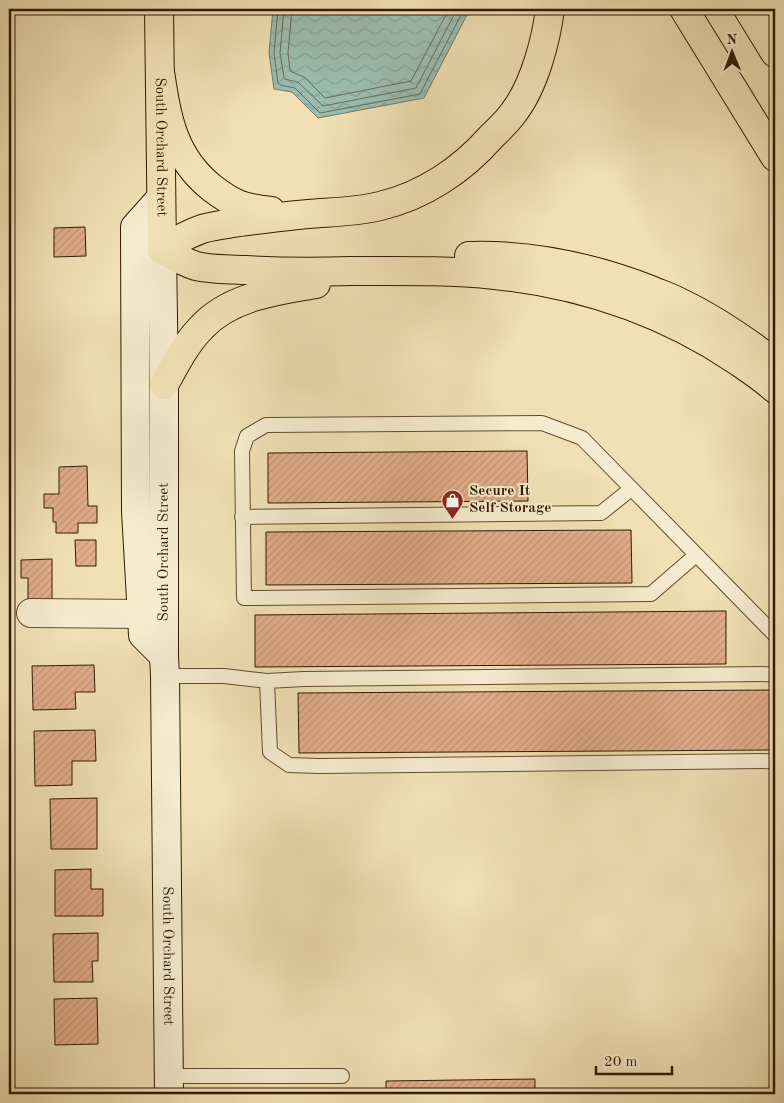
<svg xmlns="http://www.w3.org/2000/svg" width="784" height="1103" font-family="'Old Standard TT',serif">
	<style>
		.water { fill: url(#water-waves); stroke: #727b6a }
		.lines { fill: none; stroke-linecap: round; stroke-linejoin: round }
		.shore { stroke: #686b58; stroke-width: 1 }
		.building { fill: url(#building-hatch); stroke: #351901 }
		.lane-casing { stroke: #644b2e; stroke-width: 16 }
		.street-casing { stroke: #644b2e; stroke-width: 30 }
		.secondary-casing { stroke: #351901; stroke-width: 30 }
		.primary-casing { stroke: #351901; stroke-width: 30 }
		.highway-casing { stroke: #351901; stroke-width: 30 }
		.lane { stroke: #f5ebce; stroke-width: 14 }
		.street { stroke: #f5ebce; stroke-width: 28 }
		.secondary { stroke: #f5ebce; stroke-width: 28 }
		.primary { stroke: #f0e0b4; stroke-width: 28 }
		.highway { stroke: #f0e0b4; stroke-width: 28 }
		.labels { text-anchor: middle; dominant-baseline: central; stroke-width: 4; stroke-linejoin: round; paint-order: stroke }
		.street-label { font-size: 15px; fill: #351901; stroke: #f5ebce }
		.poi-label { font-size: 15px; font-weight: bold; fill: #351901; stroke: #f5ebce; text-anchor: start }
	</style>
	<defs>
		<pattern id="water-waves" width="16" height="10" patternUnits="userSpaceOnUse" patternTransform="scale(1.25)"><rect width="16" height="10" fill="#9abdb0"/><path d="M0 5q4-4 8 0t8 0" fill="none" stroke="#85a296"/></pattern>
		<pattern id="building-hatch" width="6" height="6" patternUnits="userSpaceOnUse" patternTransform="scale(1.25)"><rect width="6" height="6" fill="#e2ad8a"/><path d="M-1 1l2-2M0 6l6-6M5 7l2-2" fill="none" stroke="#c29475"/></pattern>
	</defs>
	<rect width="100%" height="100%" fill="#f0e0b4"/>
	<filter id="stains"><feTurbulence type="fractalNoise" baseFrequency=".004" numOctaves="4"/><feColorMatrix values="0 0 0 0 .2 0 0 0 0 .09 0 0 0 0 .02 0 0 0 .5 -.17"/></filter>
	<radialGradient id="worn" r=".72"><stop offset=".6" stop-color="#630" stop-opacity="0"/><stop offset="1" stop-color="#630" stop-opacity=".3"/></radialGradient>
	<path class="water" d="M273,9H470L424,98L318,118L292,92L274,89L269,53Z"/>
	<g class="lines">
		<path class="shore" d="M278,9L274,53L278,83L280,85L295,88L320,113L420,94L464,9
			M284,9L280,53L284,78C287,81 294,80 299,83L323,106L416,88L457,9
			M292,9L288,53L290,71L304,77L325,98L411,81L449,9"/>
	</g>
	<path class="building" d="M85,227L86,256L54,257V228Z
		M527,451L528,501L268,503V453Z
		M87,466L88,506H97V523H78V533H56V522H53V508H44V494H59V467Z
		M631,530L632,583L266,585V532Z
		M75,540H96V566H76Z
		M52,559V599H28V578H21V560Z
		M726,611V664L255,667V615Z
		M94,665L95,692H75L76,709L33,710L32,666Z
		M775,690V750L299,753L298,693Z
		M95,730L96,761H72V785L35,786L34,731Z
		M97,798V849H51L50,799Z
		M91,869V889H103V916H55V870Z
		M98,933V961H92L93,982H54L53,934Z
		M97,998L98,1044L55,1045L54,999Z
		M535,1079V1094H386V1081Z"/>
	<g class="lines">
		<defs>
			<path id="lane" d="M242,517L601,513L631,489
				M696,555L651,594L244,598L242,451L247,436L266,425L542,423L582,438L775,635
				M165,676H224L267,681L304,679L775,674
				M267,681L270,752L289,765L319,766L775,761
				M169,1076H342"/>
			<path id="street" d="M31,613L142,614"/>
			<g id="secondary">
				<path d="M161,198L135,227L136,511L143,635L164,656"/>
				<path id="s1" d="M162,250L164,385V656L165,676L169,1094"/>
			</g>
			<g id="primary">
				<path id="s2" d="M159,9L162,250"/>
			</g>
			<path id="highway" d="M550,9C546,41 534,86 514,112C508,121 499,129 491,137C462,170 423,196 380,206C356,212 332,212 308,214C285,216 263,219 240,222C228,224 214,225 202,229C188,234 175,241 162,250C173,256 184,262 196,266C212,270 229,269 245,270C281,272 316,272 351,271C399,271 448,270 495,275C581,284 664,312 736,360C749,369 763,378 775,389
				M684,9L775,157
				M748,9L775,53
				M160,72C167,118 173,157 212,188C234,205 244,208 271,211
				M469,256C532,254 592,267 651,290C660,294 670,297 679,302C713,318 745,340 775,363
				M164,385C175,365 186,343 202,327C231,296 277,291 316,284"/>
		</defs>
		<use href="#lane" class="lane-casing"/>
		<use href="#street" class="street-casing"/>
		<use href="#secondary" class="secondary-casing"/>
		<use href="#primary" class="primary-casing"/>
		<use href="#highway" class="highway-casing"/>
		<use href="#lane" class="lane"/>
		<use href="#street" class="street"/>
		<use href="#secondary" class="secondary"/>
		<use href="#primary" class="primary"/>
		<use href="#highway" class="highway"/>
	</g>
	<defs>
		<symbol id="shop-pin" viewBox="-11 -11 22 30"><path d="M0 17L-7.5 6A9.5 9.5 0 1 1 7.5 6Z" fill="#8f2418" stroke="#f5ebce"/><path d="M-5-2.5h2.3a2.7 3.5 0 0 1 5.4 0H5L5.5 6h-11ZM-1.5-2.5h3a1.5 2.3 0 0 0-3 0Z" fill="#fff"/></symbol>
	</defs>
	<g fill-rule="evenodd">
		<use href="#shop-pin" x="440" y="488" width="25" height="34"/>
	</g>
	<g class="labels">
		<g class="street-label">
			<text stroke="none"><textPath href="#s2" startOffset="138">South Orchard Street</textPath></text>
			<text transform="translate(164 552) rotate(-90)">South Orchard Street</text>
			<text stroke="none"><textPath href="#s1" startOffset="706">South Orchard Street</textPath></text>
		</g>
		<g class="poi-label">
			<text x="469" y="491">Secure It<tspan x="469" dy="17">Self Storage</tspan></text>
		</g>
	</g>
	<rect width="784" height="1103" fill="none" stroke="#f0e0b4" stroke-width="30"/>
	<rect x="10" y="10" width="764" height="1083" fill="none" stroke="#351901" stroke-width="2.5"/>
	<rect x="15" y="15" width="754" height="1073" fill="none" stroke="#351901"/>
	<g transform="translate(732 52) rotate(359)" stroke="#f5ebce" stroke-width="4" paint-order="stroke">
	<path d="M0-4L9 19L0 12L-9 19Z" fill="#351901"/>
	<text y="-8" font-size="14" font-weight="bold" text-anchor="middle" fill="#351901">N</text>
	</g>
	<path d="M596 1066v8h76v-8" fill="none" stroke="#351901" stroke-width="2.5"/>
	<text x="604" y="1066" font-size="15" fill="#351901" stroke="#f5ebce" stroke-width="4" paint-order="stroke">20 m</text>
	<rect width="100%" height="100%" filter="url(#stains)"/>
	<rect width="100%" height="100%" fill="url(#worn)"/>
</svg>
